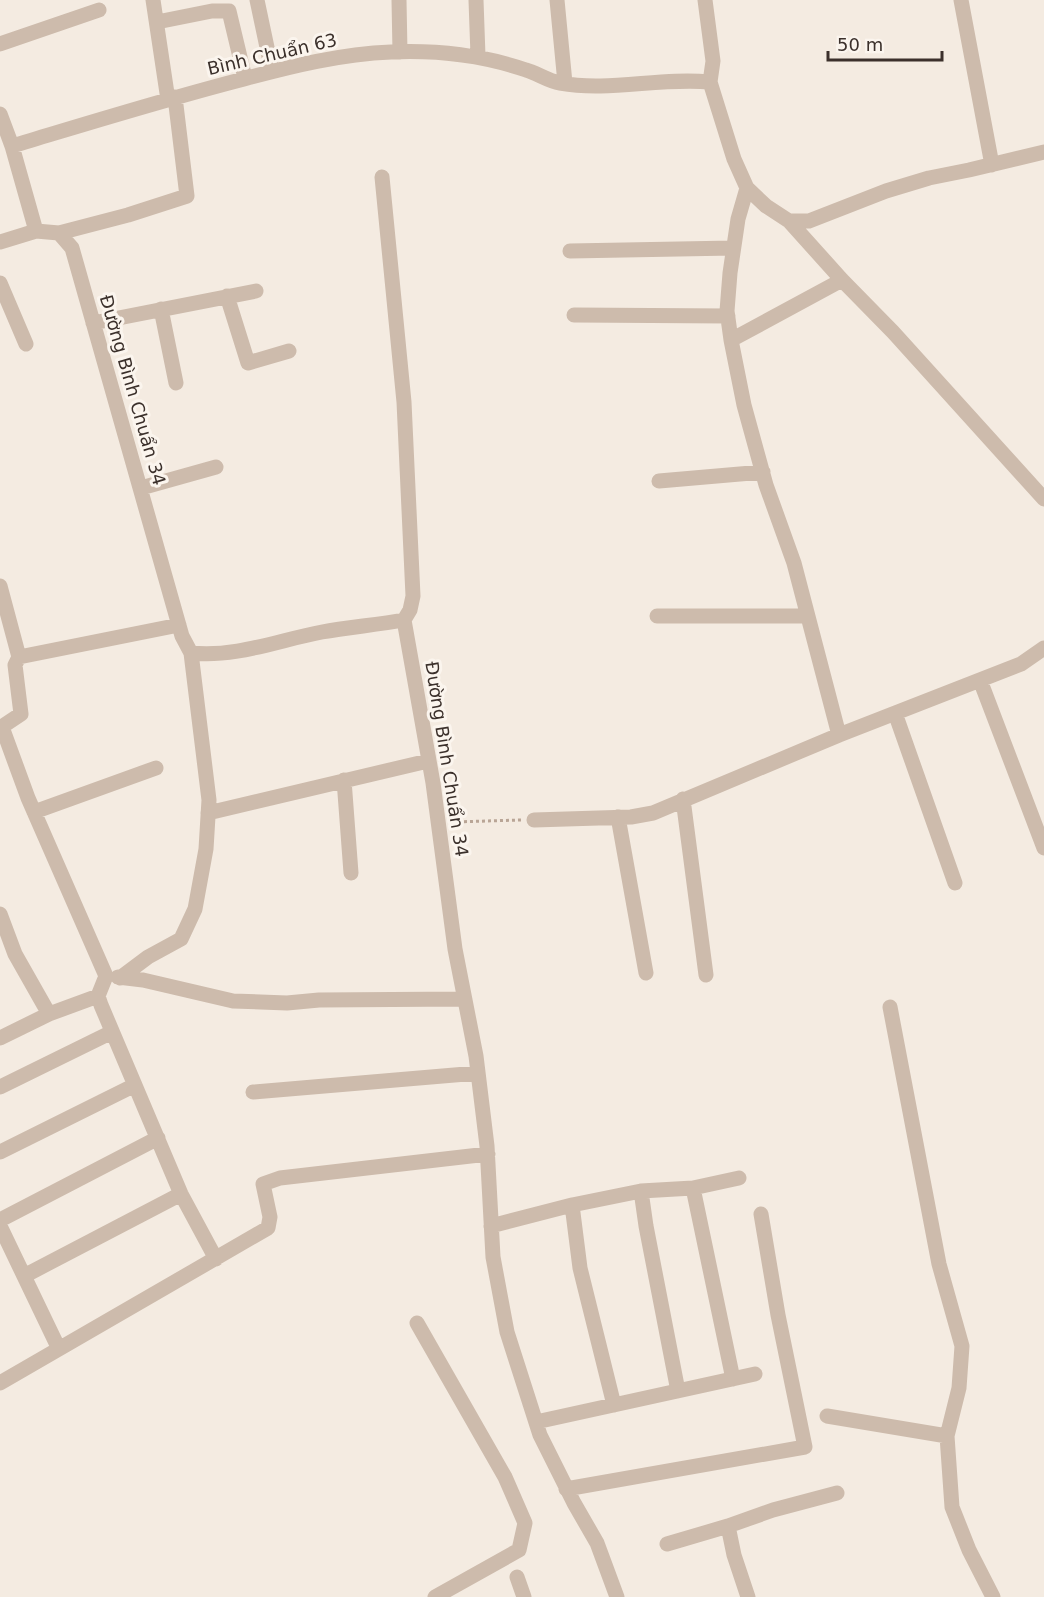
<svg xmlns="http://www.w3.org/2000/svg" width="1044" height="1597" font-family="'DejaVu Sans',sans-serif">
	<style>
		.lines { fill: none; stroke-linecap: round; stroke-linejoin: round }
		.path { stroke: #b9a596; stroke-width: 3; stroke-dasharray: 3 3; stroke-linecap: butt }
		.minor { stroke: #cdbbac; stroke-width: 15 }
		.labels { text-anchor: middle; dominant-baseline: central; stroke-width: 6; stroke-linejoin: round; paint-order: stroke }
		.street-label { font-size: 18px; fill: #3b302b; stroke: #fbf5ee }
	</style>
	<rect width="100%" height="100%" fill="#f4ebe1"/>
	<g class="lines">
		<path class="path" d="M452,822L521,820"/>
		<path class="minor" d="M153,0L168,100
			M257,0L272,71
			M399,0L400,52
			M476,0L478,56
			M557,0L565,83
			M961,0L992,165
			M157,22L212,11H229L245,78
			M0,44L99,10
			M710,82L734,159L747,188L766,206L789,221H809L886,191L929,178L969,170L1044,152
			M0,114L12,146C89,123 166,99 244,79C292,66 341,54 391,52C437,50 482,55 526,70C537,73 548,81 560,83C609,92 660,77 710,82L713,61L705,0
			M12,146L36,231
			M382,177L404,402L413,596L410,610L404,620
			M747,188L738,219L730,273L727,311L731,340L744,405L766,485L794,563L839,735
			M789,221L842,280L893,332L1044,499
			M59,233L128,215L187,196L175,97
			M0,242L36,231L59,233L72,248L182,636L191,653C235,658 279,640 322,632C349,627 377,625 404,620L433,783L455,949L476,1056L487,1146L493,1257L507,1332L540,1435L574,1503L597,1543L617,1597
			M570,251L733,248
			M0,283L26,344
			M227,296L248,363L289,351
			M161,309L176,383
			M574,315L728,316
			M93,323L256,291
			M731,340L842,280
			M659,481L763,472
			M141,488L216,467
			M0,586L19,657
			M657,616H807
			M980,680L1044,848
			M895,713L955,883
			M2,727L28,798L106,976L98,996L101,1005L181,1194L216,1259
			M0,728L21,714L15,665L19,657L179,625
			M344,780L351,873
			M683,799L706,975
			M34,812L156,768
			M208,813L428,761
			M618,817L646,973
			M534,820L631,817L653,813L839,735L1021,664L1044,648
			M0,914L15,954L49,1014
			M118,977L143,980L233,1001L287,1003L319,1000L465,999
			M120,978L148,957L181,939L195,909L206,849L209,800L191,653
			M890,1007L939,1264L962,1346L959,1388L947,1436L952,1507L969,1550L993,1597
			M0,1038L49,1014L98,996
			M0,1087L112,1032
			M253,1092L478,1073
			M0,1152L135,1085
			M693,1188L733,1379
			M641,1191L646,1226L678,1391
			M572,1205L580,1268L614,1405
			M0,1220L158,1138
			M0,1226L59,1349
			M491,1226L572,1205L641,1191L693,1188L739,1178
			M24,1276L181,1194
			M417,1323L505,1477L525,1523L519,1550L435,1597
			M0,1383L268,1228L270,1217L263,1184L280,1178L488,1154
			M827,1416L947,1436
			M536,1422L755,1374
			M566,1489L805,1447L778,1315L761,1214
			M667,1544L728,1526
			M517,1577L524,1597
			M748,1597L734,1555L728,1526L773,1510L837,1493"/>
	</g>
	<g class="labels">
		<g class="street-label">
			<text transform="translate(272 54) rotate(-13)">Bình Chuẩn 63</text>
			<text transform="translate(133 390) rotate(74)">Đường Bình Chuẩn 34</text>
			<text transform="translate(447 759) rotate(81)">Đường Bình Chuẩn 34</text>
		</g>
	</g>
	<path d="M828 51v9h114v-9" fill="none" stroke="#3b302b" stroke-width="3"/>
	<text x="837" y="51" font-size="18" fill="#3b302b" stroke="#fbf5ee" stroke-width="4.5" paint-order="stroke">50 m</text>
</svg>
